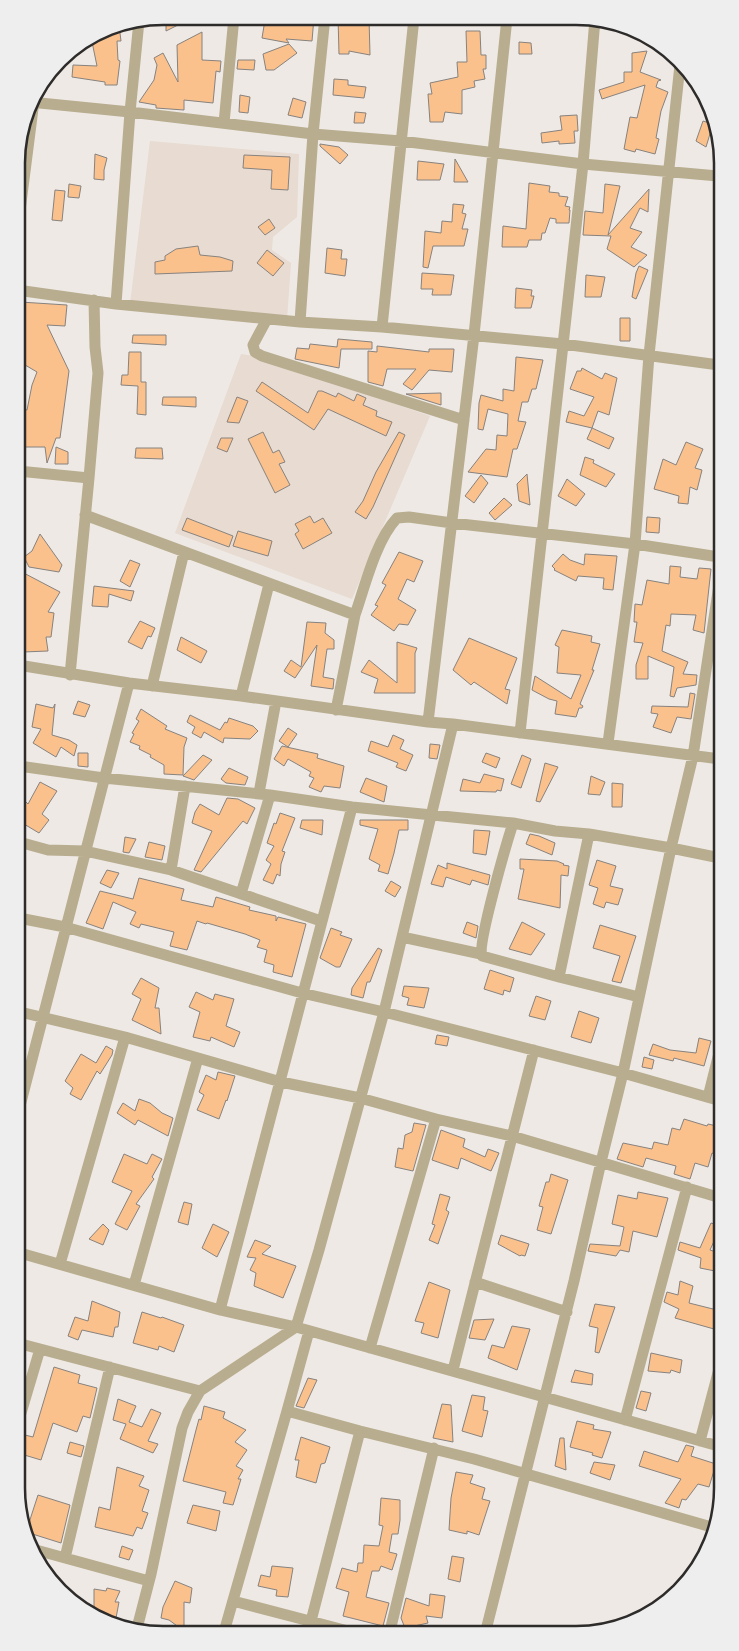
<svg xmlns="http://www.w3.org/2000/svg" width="739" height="1651" font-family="'IBM Plex Serif',serif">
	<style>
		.built { fill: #e7dbd2 }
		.building { fill: #fbc18d; stroke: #87827e }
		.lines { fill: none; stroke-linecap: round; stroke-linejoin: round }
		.minor { stroke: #b8ad8f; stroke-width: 11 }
		.rim { fill: none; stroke: #2e2c2b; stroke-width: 2.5 }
	</style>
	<rect width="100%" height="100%" fill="#eee9e4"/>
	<path class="built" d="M150,141L299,154L297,217L273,237L272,250L291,263L287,319L130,304Z
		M241,354L254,356L430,416L352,599L175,533Z"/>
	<path class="building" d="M166,16H180V24L166,31Z
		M264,17H314L312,41L286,39L289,43L262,38L264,26Z
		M338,17L369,18L370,55L349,51V54H339Z
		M119,25L121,41H117L118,60L120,61L117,85H105V82L72,77L73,65L97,66L91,37L107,27Z
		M466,31H480L481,55H486V69H483L485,79L474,81L475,87L462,90V114L445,112L443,122H430L428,94H432L430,83L458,77L457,62H467Z
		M202,32V60L221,61L220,72L216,71L213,103L184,100V110L156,108V105L139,102L154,80L157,65L154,58L163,53L178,82L177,45Z
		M519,42L531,43L532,54H519Z
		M289,44L297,53L274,70H266L263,54Z
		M647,51L640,72L661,80L658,81L656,87L668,92L661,111L656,138L659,139L655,154L636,149L635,152L624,149L630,117L637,118L645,85L602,99L599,90L624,82V72H632V53Z
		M238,60H255L254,70L237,69Z
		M334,79L348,80V85L366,87L364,98L333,95Z
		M240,95L250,97L248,113L239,112Z
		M293,98L306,102L302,118L288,115Z
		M355,112L366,113L364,123H354Z
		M577,115L578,131H574L575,143L559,144V141L542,143L541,133L562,130L560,116Z
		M703,121L713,124L706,147L696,141Z
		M320,144L339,147L348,155L340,164L320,146Z
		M95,154L107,158L104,170V180L94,179Z
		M244,155L290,157L288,190L271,189L272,170L243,168Z
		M455,159L468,182H454Z
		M418,161L444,164L440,180H417Z
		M529,183L550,186L549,192L559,193V196L568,197L565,206L570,207L569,210H570L569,223H556V219L550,218L545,233H542L541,240H529L527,247H502L503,226L526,229Z
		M69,184L81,186L79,198L68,197Z
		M605,184L620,186L608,235L649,189L648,212L640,208L630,228L642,232L631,247L647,255L634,267L607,249L611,236L583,235L585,211L603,213Z
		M55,190L65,191L62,221L52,220Z
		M453,204L464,205L462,213L466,214L462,229H468L464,246H433L428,268L423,267L425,231L441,233L442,221L452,222Z
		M269,219L275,228L265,235L258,227Z
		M198,246L200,255L220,257L233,261L232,271L155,274V262L165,260V256L176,249Z
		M327,248L342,250L341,259H347L345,276L325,273Z
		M267,250L284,263L273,276L257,263Z
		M639,266L648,270L636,299L632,297L636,273Z
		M422,273L454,275L451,295H432L433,289H421Z
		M586,275L605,277L601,297H585Z
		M516,288L532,290L531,296H534L531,308H515Z
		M20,302L67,305L65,326L47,325L69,371L60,438H56L47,463L45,447H18L17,409L27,410L32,385L37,372L20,362L17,341L21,323L19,322Z
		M620,318H630V341H620Z
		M133,335H166V345L132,343Z
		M338,339L372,342V349H341L339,368L295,359L297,348L309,349L310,344L337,347Z
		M377,346L429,352V349H454L452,372L429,370L412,390L403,384L416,369H387L383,386L368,382V351L377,352Z
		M129,352H141V382H146V415L137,414L138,386L121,385L122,375H128Z
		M516,357L543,360L536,389H532L528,402H522L518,421L526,422L517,449H513L507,477L468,472L486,449L496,450L497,435L507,436L508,414L488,409L483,430L478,429L479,403L481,395L503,401V389L514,391Z
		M582,368L602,379L605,373L617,378L609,415L598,411L592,428L566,422L569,411L584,416L594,397L570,389L577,371H581Z
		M262,382L308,413L318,391H322L336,397L338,393L354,401L357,394L366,398L363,405L377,411L376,416L392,422L386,436L328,409L314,430L256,391Z
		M441,393V405L406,394Z
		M163,397H196V407L162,405Z
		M237,397L248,401L239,423L227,422Z
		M592,428L614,438L609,449L587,439Z
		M263,432L273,453L279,450L285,462L279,464L290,485L275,493L248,439Z
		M399,432L405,435L373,507L366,519L355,512L363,501L376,472Z
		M221,438H233L227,452L217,448Z
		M686,442L703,449L695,468L702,470L697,490L690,487L688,504L678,503L679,496L654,489L663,459L676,465Z
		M56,447L68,452V464H55Z
		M136,448H162L163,459L135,458Z
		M585,457L594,460L593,463L615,474L606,487L580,475Z
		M527,474L530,505L519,501L517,484Z
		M481,475L488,483L474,503L465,496Z
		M567,479L585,494L576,506L558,496Z
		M504,498L512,505L495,520L489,513Z
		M310,516L314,523L323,518L332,533L303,549L295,534L299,531L295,524Z
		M647,517L660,518L659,533L646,532Z
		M187,518L233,536L229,547L182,530Z
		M238,531L272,541L268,556L233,546Z
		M40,534L62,565L59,572L29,567L24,557L32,551Z
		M399,552L423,561L414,582L407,579L398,599L416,610L408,625L399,624L394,631L371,615L378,606L375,605L386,585L382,583Z
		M563,554L570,560L584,565L585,554L617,556L613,590L603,589L604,578L578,576L576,581L554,570L555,569L552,566Z
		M130,560L140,564L130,587L120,581Z
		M670,566L681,567L680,577L697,579L699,568L711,569L704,633L693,630L696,615L671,614L670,626L666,625L662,651L688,662L683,674L697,675L696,685L677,688L674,697L670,696L674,667L648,656V679H636V665L643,643L634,642L637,622H634L635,604L642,605L647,580L669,584Z
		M18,570L60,592L48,612L54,613L51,637H46L48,651L23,652L24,618H20L23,596H18Z
		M94,586L134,591L131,601L109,594L108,607L92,606Z
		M140,621L155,628L151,637L148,636L142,649L128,642Z
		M307,622L326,623L325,633L334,640V649H327L323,677L334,679L333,689L311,686L317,645L295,678L284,671L291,660L301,667Z
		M562,630L592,636L591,642L600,644L592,670H594L580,704L583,706L582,708H579L576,717L555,714L557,701L549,699L532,690L535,676L571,699L581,675L557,673L559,647L555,645Z
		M181,637L207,651L201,663L177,650Z
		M469,638L517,658L505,689L510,690L507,704L474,682L471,685L453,670Z
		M397,642L417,648L415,653V693H374L378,679L361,672L369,660L397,683Z
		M690,693L695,694L691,719L677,717L671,733L653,727L658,714L651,713L652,706L688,707Z
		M78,701L90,705L85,717L73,714Z
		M36,704L53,708L55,704L52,735L69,740L77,745L74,756L61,747L56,757L33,743L41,729L32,727Z
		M141,709L167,726L165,729L187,738L184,747L183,775L164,774V765L150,757L151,755L139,749L140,746L130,742L134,734L132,733L139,721L136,719Z
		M190,715L220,730L225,722L227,723L229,718L253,726L258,731L250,739L224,738L223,743L204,732L201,738L192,733L195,727L187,722Z
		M288,728L297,734L288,747L279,741Z
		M393,735L404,740L400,749L413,755L406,771L396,767L398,763L368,751L371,741L388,747Z
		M430,744L440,745L437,759L429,758Z
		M282,746L318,754L317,758L344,766L340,788L324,786L321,792L309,787L314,778L309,776L311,772L288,759L284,766L274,759Z
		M78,753H88V767L78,766Z
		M486,753L500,758L496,768L482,762Z
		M203,755L212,760L194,780L183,776Z
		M522,755L531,759L521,788L511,784Z
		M545,763L558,767L540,802L536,801Z
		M229,768L248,777L245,785L226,783L221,779Z
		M484,774L504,779L501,791L497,790L496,792L460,791L463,779L480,783Z
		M591,776L605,782L600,795L588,794Z
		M366,778L387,786L384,802L360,792Z
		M40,782L57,791L42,814L49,820L39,833L19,821V815L26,802L28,804Z
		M612,783L623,784L622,807H612Z
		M227,798L238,799L255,808L247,824L243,821L201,872L194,870L212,831L192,823L195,812L200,804L219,815Z
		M280,813L295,818L282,851L285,852L281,864L280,876L277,874L273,884L263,880L271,864L266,860L274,846L267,843L274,823L276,824Z
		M302,820H323L322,835L300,828Z
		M360,820H408V830H399L394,853L388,874L378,871L380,865L369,859L378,829L360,825Z
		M474,830L490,831L486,855L473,853Z
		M530,834L539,836L555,843L552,855L526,844Z
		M125,837L136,839L129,853L123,852Z
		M149,842L165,846L162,860L145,857Z
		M520,859L557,861L564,864L563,865L569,866L568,876L561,875L560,908L518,899L524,869H520Z
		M597,860L616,866L610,886L623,889L618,905L606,902L604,908L593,904L598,888L589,885Z
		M447,863L490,875L488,885L472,880L470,885L446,877L443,887L431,884L438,865L447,869Z
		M107,870L119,873L111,888L100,883Z
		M139,878L184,889L181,900L213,907L216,897L250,907L249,910L276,916V921L278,917L306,924L292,977L273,972L274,965L264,962L267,950L257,947L260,940L245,934L207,923L206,924L197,921L187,950L170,946L174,932L141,924L139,928L130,924L136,912L113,902L103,929L86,923L100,891L133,899Z
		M391,881L401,887L395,897L385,891Z
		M467,922L478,926L476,938L463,933Z
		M522,922L545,934L531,955L509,949Z
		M600,925L636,936L621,983L612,981L620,956L593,948Z
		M331,928L342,932L340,935L352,939L340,967H336L320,958Z
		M378,948L382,950L370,982H367L363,998L351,995L352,988Z
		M490,970L514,978L510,992L504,990L503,995L484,989Z
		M141,978L159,988L155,1008H159L161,1034L132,1020L141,999L132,994Z
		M404,986L429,988L424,1008L407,1005L409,998L402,996Z
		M196,992L213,1000L215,994L234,999L226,1026L240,1032L234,1047L211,1037L210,1041L193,1037L200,1012L189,1007Z
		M536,996L551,1001L545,1020L529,1016Z
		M579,1011L599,1018L591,1043L571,1037Z
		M437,1035L449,1037L447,1046L435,1044Z
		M699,1038L711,1041L704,1066L674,1058L673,1061L649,1055L653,1044L670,1050L696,1053Z
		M106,1046L113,1050L112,1055L100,1074L97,1071L81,1100L70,1094L73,1088L65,1081L81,1054L96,1063Z
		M644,1057L654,1060L652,1069L642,1067Z
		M218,1072L235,1076L227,1101L226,1100L219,1119L197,1110L204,1095L199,1092L206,1075L216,1080Z
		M139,1099L150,1103L162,1113L173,1118L168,1136L138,1120L135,1125L117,1113L123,1103L135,1111Z
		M684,1119L707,1126L708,1124L721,1127V1141L718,1155L712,1153L708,1167L695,1163L690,1179L674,1174L676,1166L646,1158L643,1167L617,1159L623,1143L652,1149L654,1142L668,1145L672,1128L680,1130Z
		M414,1123L426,1125L413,1171L395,1167L398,1148L403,1149L405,1135L412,1132Z
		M441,1130L465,1139L463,1147L485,1157L488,1149L499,1153L491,1171L461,1158L458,1169L432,1160Z
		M124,1154L147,1164L152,1154L162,1159L152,1177L154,1179L136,1204L140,1206L127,1230L115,1224L132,1191L112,1182Z
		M551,1174L568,1180L551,1234L537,1230L543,1207L539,1206L546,1182H549Z
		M638,1192L668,1198L657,1237L633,1231L629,1252L620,1250L616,1256L588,1251L590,1244L620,1246L624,1227L612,1224L618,1195L637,1199Z
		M440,1194L450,1197L446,1210L449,1212L438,1244L429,1240L435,1225L432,1224Z
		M184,1202L192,1204L188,1225L178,1222Z
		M711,1223L721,1226L710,1250L719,1253L715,1271L700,1268L701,1258L678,1250L680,1242L700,1248Z
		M103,1224L109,1230L103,1245L89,1239Z
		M213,1224L229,1232L217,1257L202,1248Z
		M501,1235L529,1244L525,1256L521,1255L520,1256L498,1244Z
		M255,1240L271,1246L262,1254L296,1266L283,1298L254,1286L256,1273L250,1270L256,1258L247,1257Z
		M680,1281L693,1286L689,1303L721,1311L714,1329L675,1318L679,1309L664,1302L667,1292L678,1295Z
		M429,1282L450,1290L438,1338L421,1333L424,1323L415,1321Z
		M92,1301L120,1312L118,1327H115L113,1337L82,1330L78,1340L68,1336L75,1317L88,1321Z
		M595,1304L615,1307L599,1353L595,1352L598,1328L589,1326Z
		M142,1312L161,1318L162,1317L184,1325L174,1352L159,1346L158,1350L133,1343Z
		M494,1319L485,1340L469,1338L474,1320Z
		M512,1326L530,1329L517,1370L488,1358L492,1345L504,1348Z
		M651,1353L682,1360L680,1373L671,1370L670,1373L648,1371Z
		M54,1367L80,1375L78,1383L97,1388L90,1418L83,1416L77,1432L53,1423L41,1460L21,1454V1448L25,1435L33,1437Z
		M575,1370L593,1374L592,1385L571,1382Z
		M308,1378L317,1380L304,1408L296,1406Z
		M641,1391L651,1393L646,1411L636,1408Z
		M472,1395L485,1397L483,1410L488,1411L482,1437L462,1431Z
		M118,1399L136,1406L129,1422L142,1427L151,1409L161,1413L148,1441L158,1444L153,1453L120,1439L126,1424L113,1420Z
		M442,1404L451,1405L453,1442L433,1438Z
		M204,1406L225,1412L223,1418L246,1430L235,1442L247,1450L236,1466L243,1470L238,1479H241L233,1505L223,1503L226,1492L183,1481L196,1430L199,1419L201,1420Z
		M577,1421L594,1425L593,1429L611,1432L602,1458L592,1455L593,1453L570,1447Z
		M301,1437L330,1447L325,1463L321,1464L316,1483L296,1477L299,1460H295Z
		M560,1438H564L566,1470L555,1466Z
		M70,1442L84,1446L81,1457L67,1453Z
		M686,1445L694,1447L691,1456L716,1464L709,1487L698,1484L686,1500L682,1499L679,1508L665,1503L681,1479L639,1466L644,1451L678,1462Z
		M594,1462L615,1465L610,1480L590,1473Z
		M117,1467L144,1476L139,1486L149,1490L142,1511L148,1513L142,1529L137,1527L133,1536L95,1527L99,1507L110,1510Z
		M456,1472L473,1475L470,1483L485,1488L482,1499L490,1501L479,1535L467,1531V1534L449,1530L451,1498Z
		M38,1495L70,1505L61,1543L26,1532Z
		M381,1498L400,1500V1520L398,1534H392L389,1552L397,1554L392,1570L381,1566L379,1571H372L366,1597L389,1603L383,1626L343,1616L349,1592L336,1588L342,1568L357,1572L358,1563H363L364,1545L379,1546L383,1526L379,1525Z
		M193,1505L220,1511L216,1531L187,1523Z
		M122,1546L133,1550L129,1560L119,1557Z
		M452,1556L464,1558L460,1582L448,1579Z
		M272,1566L293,1568L288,1597L276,1596L277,1590L258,1586L261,1575L270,1577Z
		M175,1581L192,1588L190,1603L184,1602V1631L169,1620L161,1618L163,1607Z
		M107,1588L120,1591L115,1602H119L116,1618H106L94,1612V1589L106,1591Z
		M430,1594L445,1596L442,1618L426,1616L428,1623L405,1628L401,1618L406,1598L429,1606Z"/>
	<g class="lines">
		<path class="minor" d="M139,21L130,112L313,134L325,17
			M30,102L130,112L116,304
			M224,123L234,17
			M17,234L35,93
			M17,290L116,304L300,322L382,327L563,344L719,365
			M267,319L253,345L255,352L262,356L464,420
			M300,322L313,134L401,141L583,164L718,176
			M382,327L414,18
			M18,471L89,478L70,675
			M89,478L98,373L95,347L94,300
			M85,515L355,615L336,710
			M355,615C365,586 376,540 397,518L409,517L452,523L635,544L719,557
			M18,665L129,683L241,696L428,722L453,724L720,759
			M152,686L184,552
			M241,696L269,584
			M428,722L474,335L507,18
			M520,733L583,164L595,19
			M608,743L635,544L649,355L680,65
			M19,766L104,778L270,795L352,807L513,823L555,831L589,834L671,848L720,858
			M259,793L276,701
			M513,823C507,842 477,944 482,956L559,977L639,997
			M19,842L48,850L85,851L171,870L321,921
			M171,870L185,786
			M241,894L270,795
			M19,918L65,927L302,993L384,1012L623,1073L721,1101
			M402,937L481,954
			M559,977L589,834
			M20,1012L125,1037L281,1082L360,1098L436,1119L512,1136L721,1198
			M708,1097L721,1045
			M20,1106L129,683
			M20,1253L220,1310L296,1327L722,1447
			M60,1264L125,1037
			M475,1282L567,1312
			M134,1285L198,1058
			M220,1310L352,807
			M309,1331L287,1411L360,1431L474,1459L715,1528
			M21,1344L200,1391
			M370,1348L436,1119
			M453,1370L534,1050
			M21,1413L40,1349
			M625,1420L687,1187
			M700,1441L722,1358
			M36,1550L149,1581
			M65,1558L110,1367
			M233,1601L348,1631
			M311,1621L360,1431
			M486,1630L574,1281L601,1162L623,1073L671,848L693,756L719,585
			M390,1631L434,1448
			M136,1632L151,1574L182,1428L188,1412L200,1391L296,1327L319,1250L384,1012L453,724
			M224,1632L287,1411"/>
	</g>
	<path d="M0 0H739V1651H0ZM163 25H576A138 138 0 0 1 714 163V1488A138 138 0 0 1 576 1626H163A138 138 0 0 1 25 1488V163A138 138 0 0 1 163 25Z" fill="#eee" fill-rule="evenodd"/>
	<path class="rim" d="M163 25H576A138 138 0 0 1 714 163V1488A138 138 0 0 1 576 1626H163A138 138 0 0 1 25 1488V163A138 138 0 0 1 163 25Z"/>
</svg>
